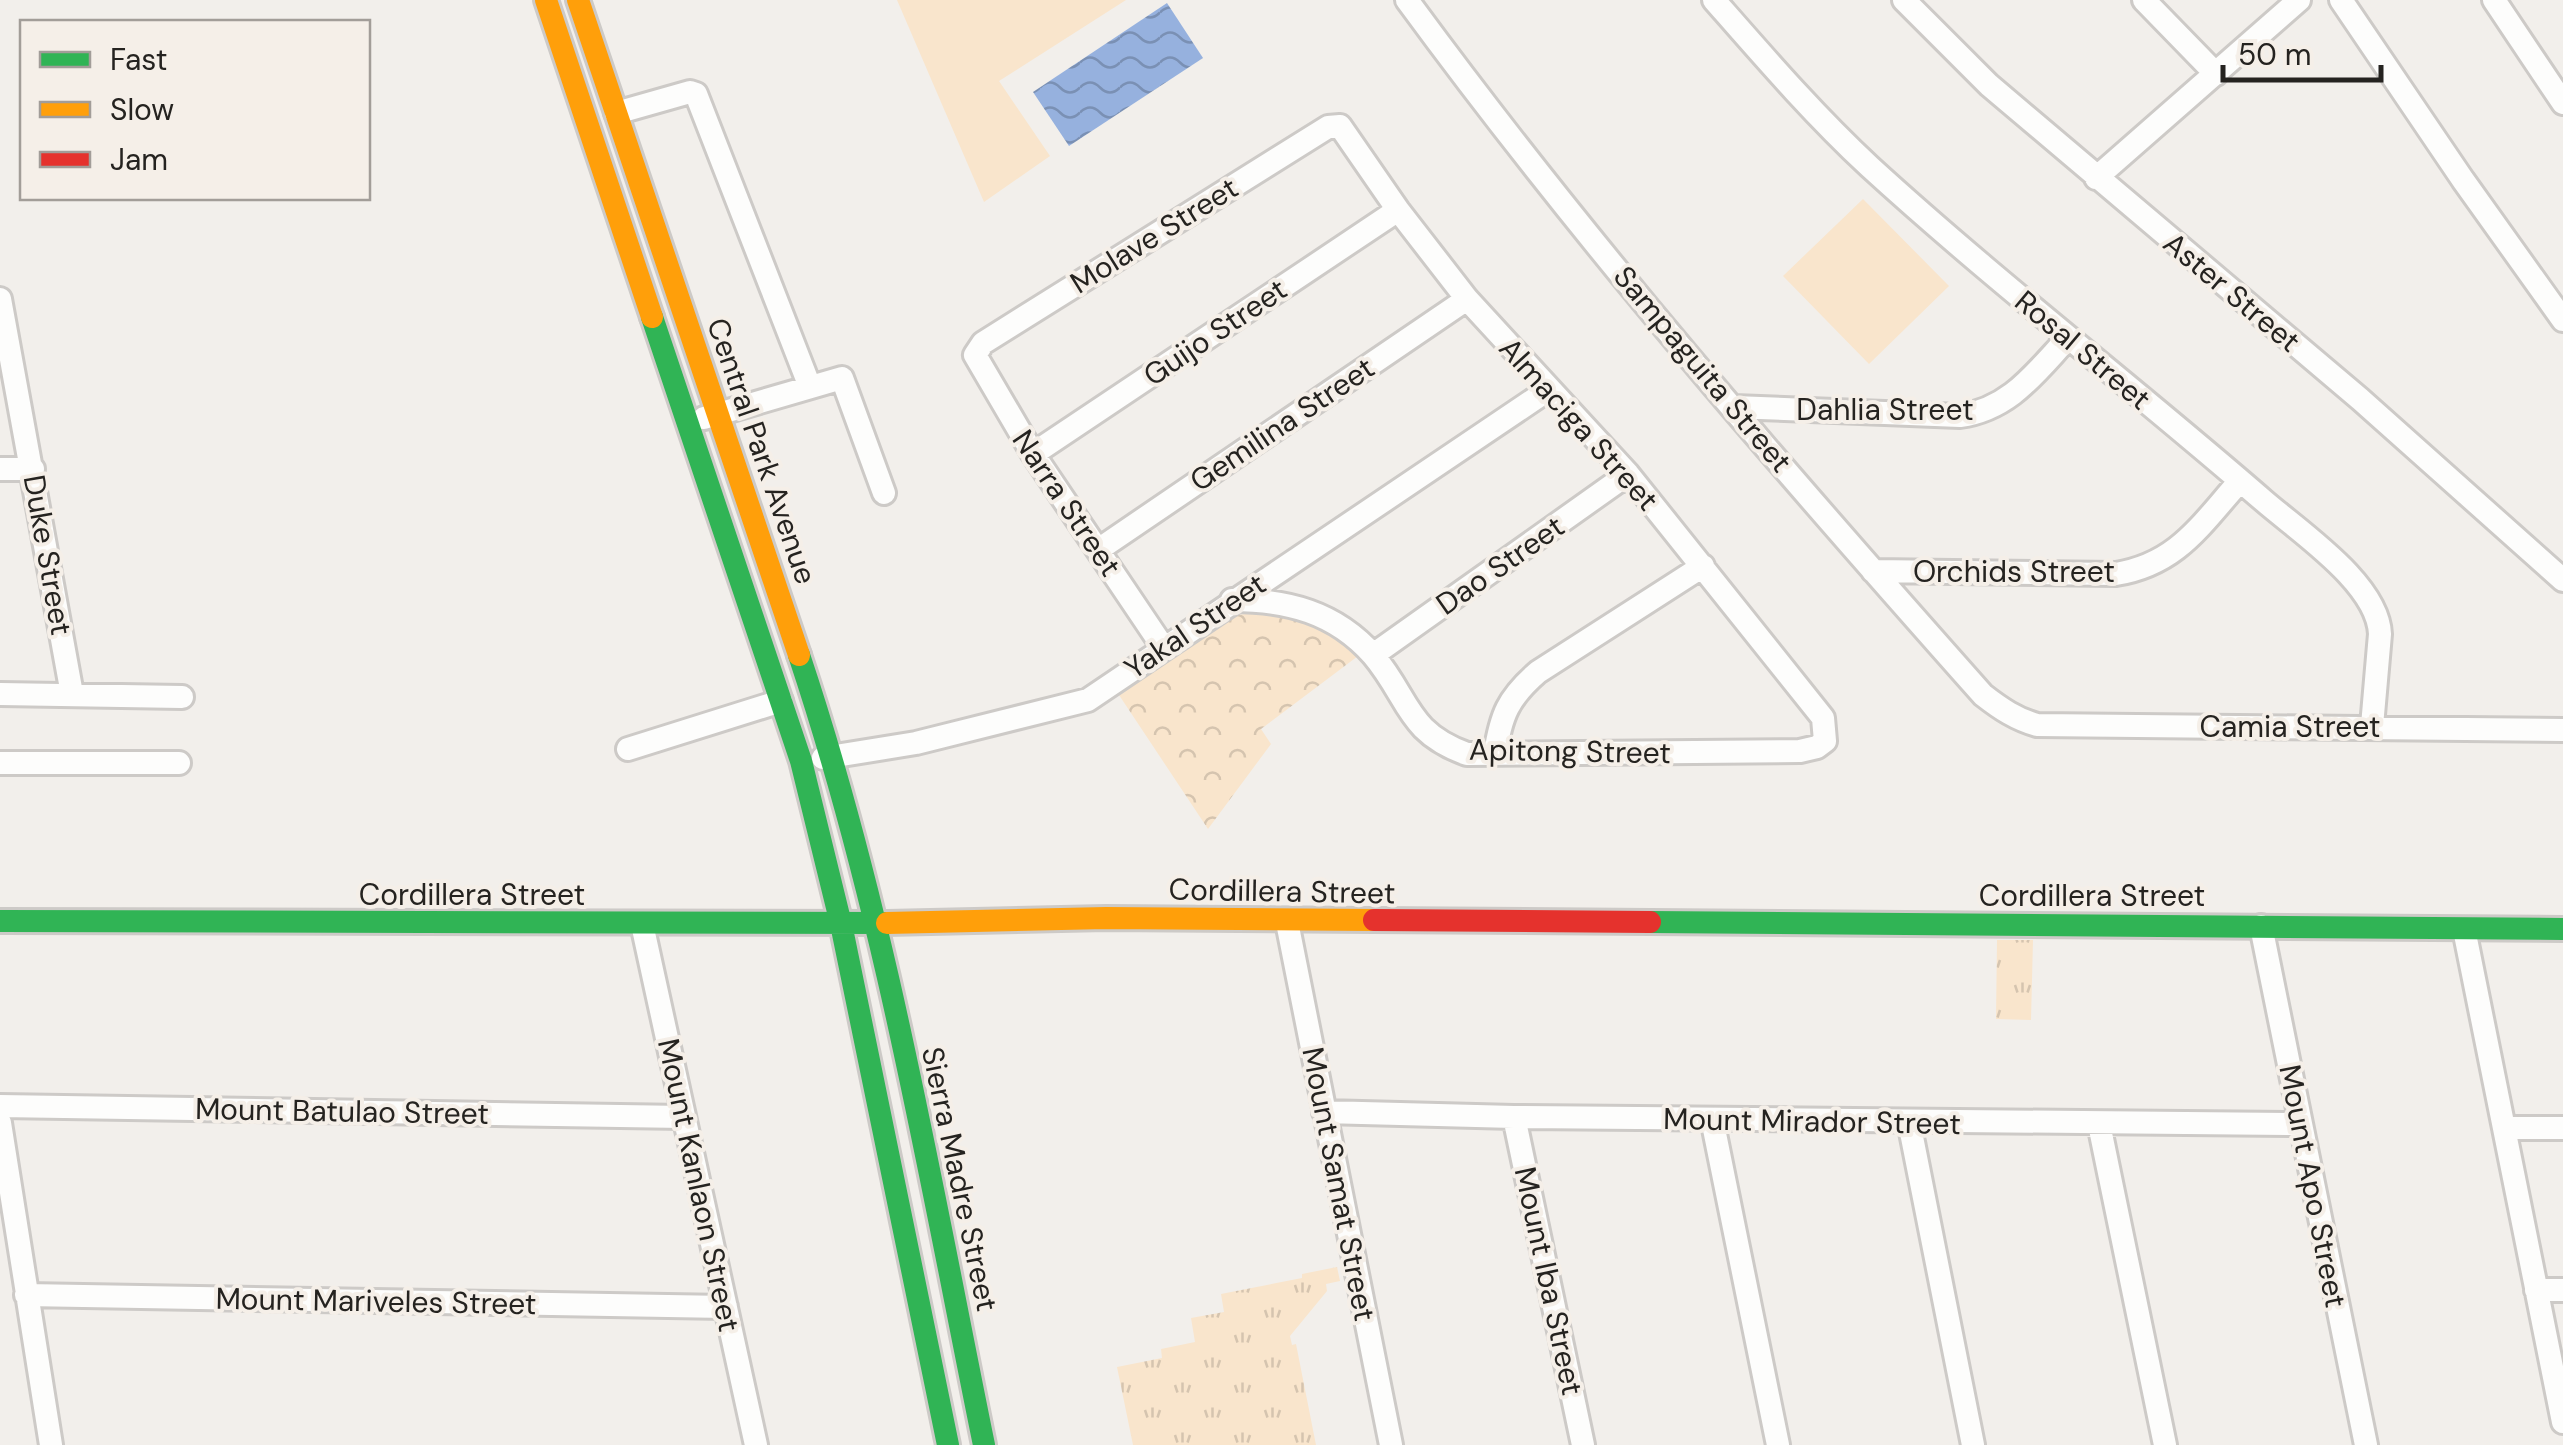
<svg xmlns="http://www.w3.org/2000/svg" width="2563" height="1445" font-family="'DM Sans',sans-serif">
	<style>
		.grass { fill: url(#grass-tufts) }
		.park { fill: url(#park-crowns) }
		.pitch { fill: #f9e5cc }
		.water { fill: url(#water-waves) }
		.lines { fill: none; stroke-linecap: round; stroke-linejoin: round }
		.street-casing { stroke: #cdcac7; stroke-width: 28 }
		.fast-casing { stroke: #cdcac7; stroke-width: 28 }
		.slow-casing { stroke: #cdcac7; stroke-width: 28 }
		.jam-casing { stroke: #cdcac7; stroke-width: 28 }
		.street { stroke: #fdfdfc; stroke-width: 22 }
		.fast { stroke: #30b455; stroke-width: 22 }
		.slow { stroke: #ff9f0a; stroke-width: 22 }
		.jam { stroke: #e5322d; stroke-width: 22 }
		.labels { text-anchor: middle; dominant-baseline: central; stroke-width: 8; stroke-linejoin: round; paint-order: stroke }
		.street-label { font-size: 30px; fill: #252320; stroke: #f5efe8 }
	</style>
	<defs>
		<pattern id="grass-tufts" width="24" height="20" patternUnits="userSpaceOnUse" patternTransform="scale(2.5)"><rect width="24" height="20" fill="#f9e5cc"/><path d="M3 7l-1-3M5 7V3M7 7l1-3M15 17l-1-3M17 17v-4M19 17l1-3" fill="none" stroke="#d5c4af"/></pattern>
		<pattern id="park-crowns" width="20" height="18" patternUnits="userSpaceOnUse" patternTransform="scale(2.5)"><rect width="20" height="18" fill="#f9e5cc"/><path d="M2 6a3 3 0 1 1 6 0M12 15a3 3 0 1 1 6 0" fill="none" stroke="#d5c4af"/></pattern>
		<pattern id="water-waves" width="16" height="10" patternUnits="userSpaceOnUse" patternTransform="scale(2.5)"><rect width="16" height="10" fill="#96b1de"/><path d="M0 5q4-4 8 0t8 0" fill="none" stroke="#7a90b4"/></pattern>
	</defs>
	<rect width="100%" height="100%" fill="#f2efeb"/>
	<path class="grass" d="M1997,940H2033L2031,1020L1996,1019Z
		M1337,1267L1340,1281L1326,1284L1327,1291L1290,1336L1292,1345L1296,1344L1316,1445H1133L1117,1367L1162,1358L1161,1349L1195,1342L1191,1318L1224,1312L1221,1294L1302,1278V1274Z"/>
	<path class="park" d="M1273,610L1316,622L1362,653L1261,729L1271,744L1208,829L1119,695L1211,626L1230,616Z"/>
	<path class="pitch" d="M897,0H1126L999,81L1050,156L984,202Z
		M1863,199L1949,286L1869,364L1783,276Z"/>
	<path class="water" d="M1167,3L1203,58L1069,146L1033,92Z"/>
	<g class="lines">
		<defs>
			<path id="street" d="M1407,0C1585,243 1784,471 1983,695C2001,709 2016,719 2037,725L2563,730
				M1714,0C1764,57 1814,115 1870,167C1997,283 2134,388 2264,501C2301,533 2378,584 2380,634L2372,726
				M1904,0L1989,85L2360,399L2563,580
				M2144,0L2216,74
				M2341,0L2463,180L2563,320
				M2494,0L2563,103
				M616,113L690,92L696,94L810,387
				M2096,178L2299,0
				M0,299L72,694
				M1734,407L1960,416C2010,409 2035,373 2067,339
				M704,418L842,378L884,493
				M1033,454L1398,210
				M0,469H33
				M1098,550L1467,299
				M1873,571L2116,574C2178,564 2201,524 2240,481
				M1163,647L1033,454L975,355L983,343L1328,127L1340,126L1398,210L1467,299L1628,474L1823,718L1825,741L1817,747L1800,751L1467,754C1406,732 1410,699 1373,655C1335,612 1287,600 1232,600
				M1373,655L1628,474
				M0,694L182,697
				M628,749L781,701
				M1495,754C1501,715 1508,698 1538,672L1703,566
				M823,758L916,743L1088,700L1548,390
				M0,763H179
				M1287,922L1391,1445
				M642,924L756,1445
				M2261,926L2366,1445
				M2464,929L2563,1422
				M0,1106L684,1117
				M1324,1112L1514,1117L2300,1124
				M1514,1117L1583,1445
				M1712,1119L1778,1445
				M1909,1122L1973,1445
				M0,1123L51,1445
				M2099,1124L2165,1445
				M2504,1128H2563
				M2536,1290H2563
				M26,1295L726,1307"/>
			<path id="fast" d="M652,317L801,761L841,924L948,1445
				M799,655C885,912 930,1180 984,1445
				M0,921L887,923
				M1650,922L2563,929"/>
			<path id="slow" d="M546,0L652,317
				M578,0L799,655
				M887,923L1106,918L1374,920"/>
			<path id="jam" d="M1374,920L1650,922"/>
		</defs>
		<use href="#street" class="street-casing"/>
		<use href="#fast" class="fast-casing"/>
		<use href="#slow" class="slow-casing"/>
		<use href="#jam" class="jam-casing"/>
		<use href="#street" class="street"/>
		<use href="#fast" class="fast"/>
		<use href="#slow" class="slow"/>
		<use href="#jam" class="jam"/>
	</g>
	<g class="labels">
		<g class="street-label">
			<text transform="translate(1154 235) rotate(-32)">Molave Street</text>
			<text transform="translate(2232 292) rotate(40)">Aster Street</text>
			<text transform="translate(1215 332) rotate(-34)">Guijo Street</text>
			<text transform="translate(2083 350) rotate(40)">Rosal Street</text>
			<text transform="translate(1703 369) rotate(50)">Sampaguita Street</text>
			<text x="1885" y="409">Dahlia Street</text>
			<text transform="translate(1282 424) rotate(-34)">Gemilina Street</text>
			<text transform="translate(1579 424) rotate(48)">Almaciga Street</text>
			<text transform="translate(762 451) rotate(71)">Central Park Avenue</text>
			<text transform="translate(1067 503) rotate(56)">Narra Street</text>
			<text transform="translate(48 555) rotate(80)">Duke Street</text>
			<text transform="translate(1500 565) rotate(-35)">Dao Street</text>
			<text x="2014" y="571">Orchids Street</text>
			<text transform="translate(1195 626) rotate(-34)">Yakal Street</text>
			<text x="2290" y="726">Camia Street</text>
			<text transform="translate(1570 751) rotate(1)">Apitong Street</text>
			<text transform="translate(1282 891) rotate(1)">Cordillera Street</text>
			<text x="472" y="894">Cordillera Street</text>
			<text x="2092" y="895">Cordillera Street</text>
			<text transform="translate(342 1111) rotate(1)">Mount Batulao Street</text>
			<text transform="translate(1812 1121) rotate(1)">Mount Mirador Street</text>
			<text transform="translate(960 1179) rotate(78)">Sierra Madre Street</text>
			<text transform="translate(1339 1184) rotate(79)">Mount Samat Street</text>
			<text transform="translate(699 1185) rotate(78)">Mount Kanlaon Street</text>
			<text transform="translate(2313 1186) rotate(79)">Mount Apo Street</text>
			<text transform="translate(1549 1281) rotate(78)">Mount Iba Street</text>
			<text transform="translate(376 1301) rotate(1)">Mount Mariveles Street</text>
		</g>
	</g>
	<rect x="20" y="20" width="350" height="180" fill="#f5efe8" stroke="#a29d98" stroke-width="2.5"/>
	<rect x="40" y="52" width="50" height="15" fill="#30b455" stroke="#a29d98" stroke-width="2.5"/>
	<text x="110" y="70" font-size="30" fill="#252320">Fast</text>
	<rect x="40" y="102" width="50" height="15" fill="#ff9f0a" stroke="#a29d98" stroke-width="2.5"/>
	<text x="110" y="120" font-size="30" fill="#252320">Slow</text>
	<rect x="40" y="152" width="50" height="15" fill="#e5322d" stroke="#a29d98" stroke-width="2.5"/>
	<text x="110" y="170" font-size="30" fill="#252320">Jam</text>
	<path d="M2223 65v15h158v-15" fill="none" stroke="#252320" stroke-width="5"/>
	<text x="2238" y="65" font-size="30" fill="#252320" stroke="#f5efe8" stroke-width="8" paint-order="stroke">50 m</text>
</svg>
